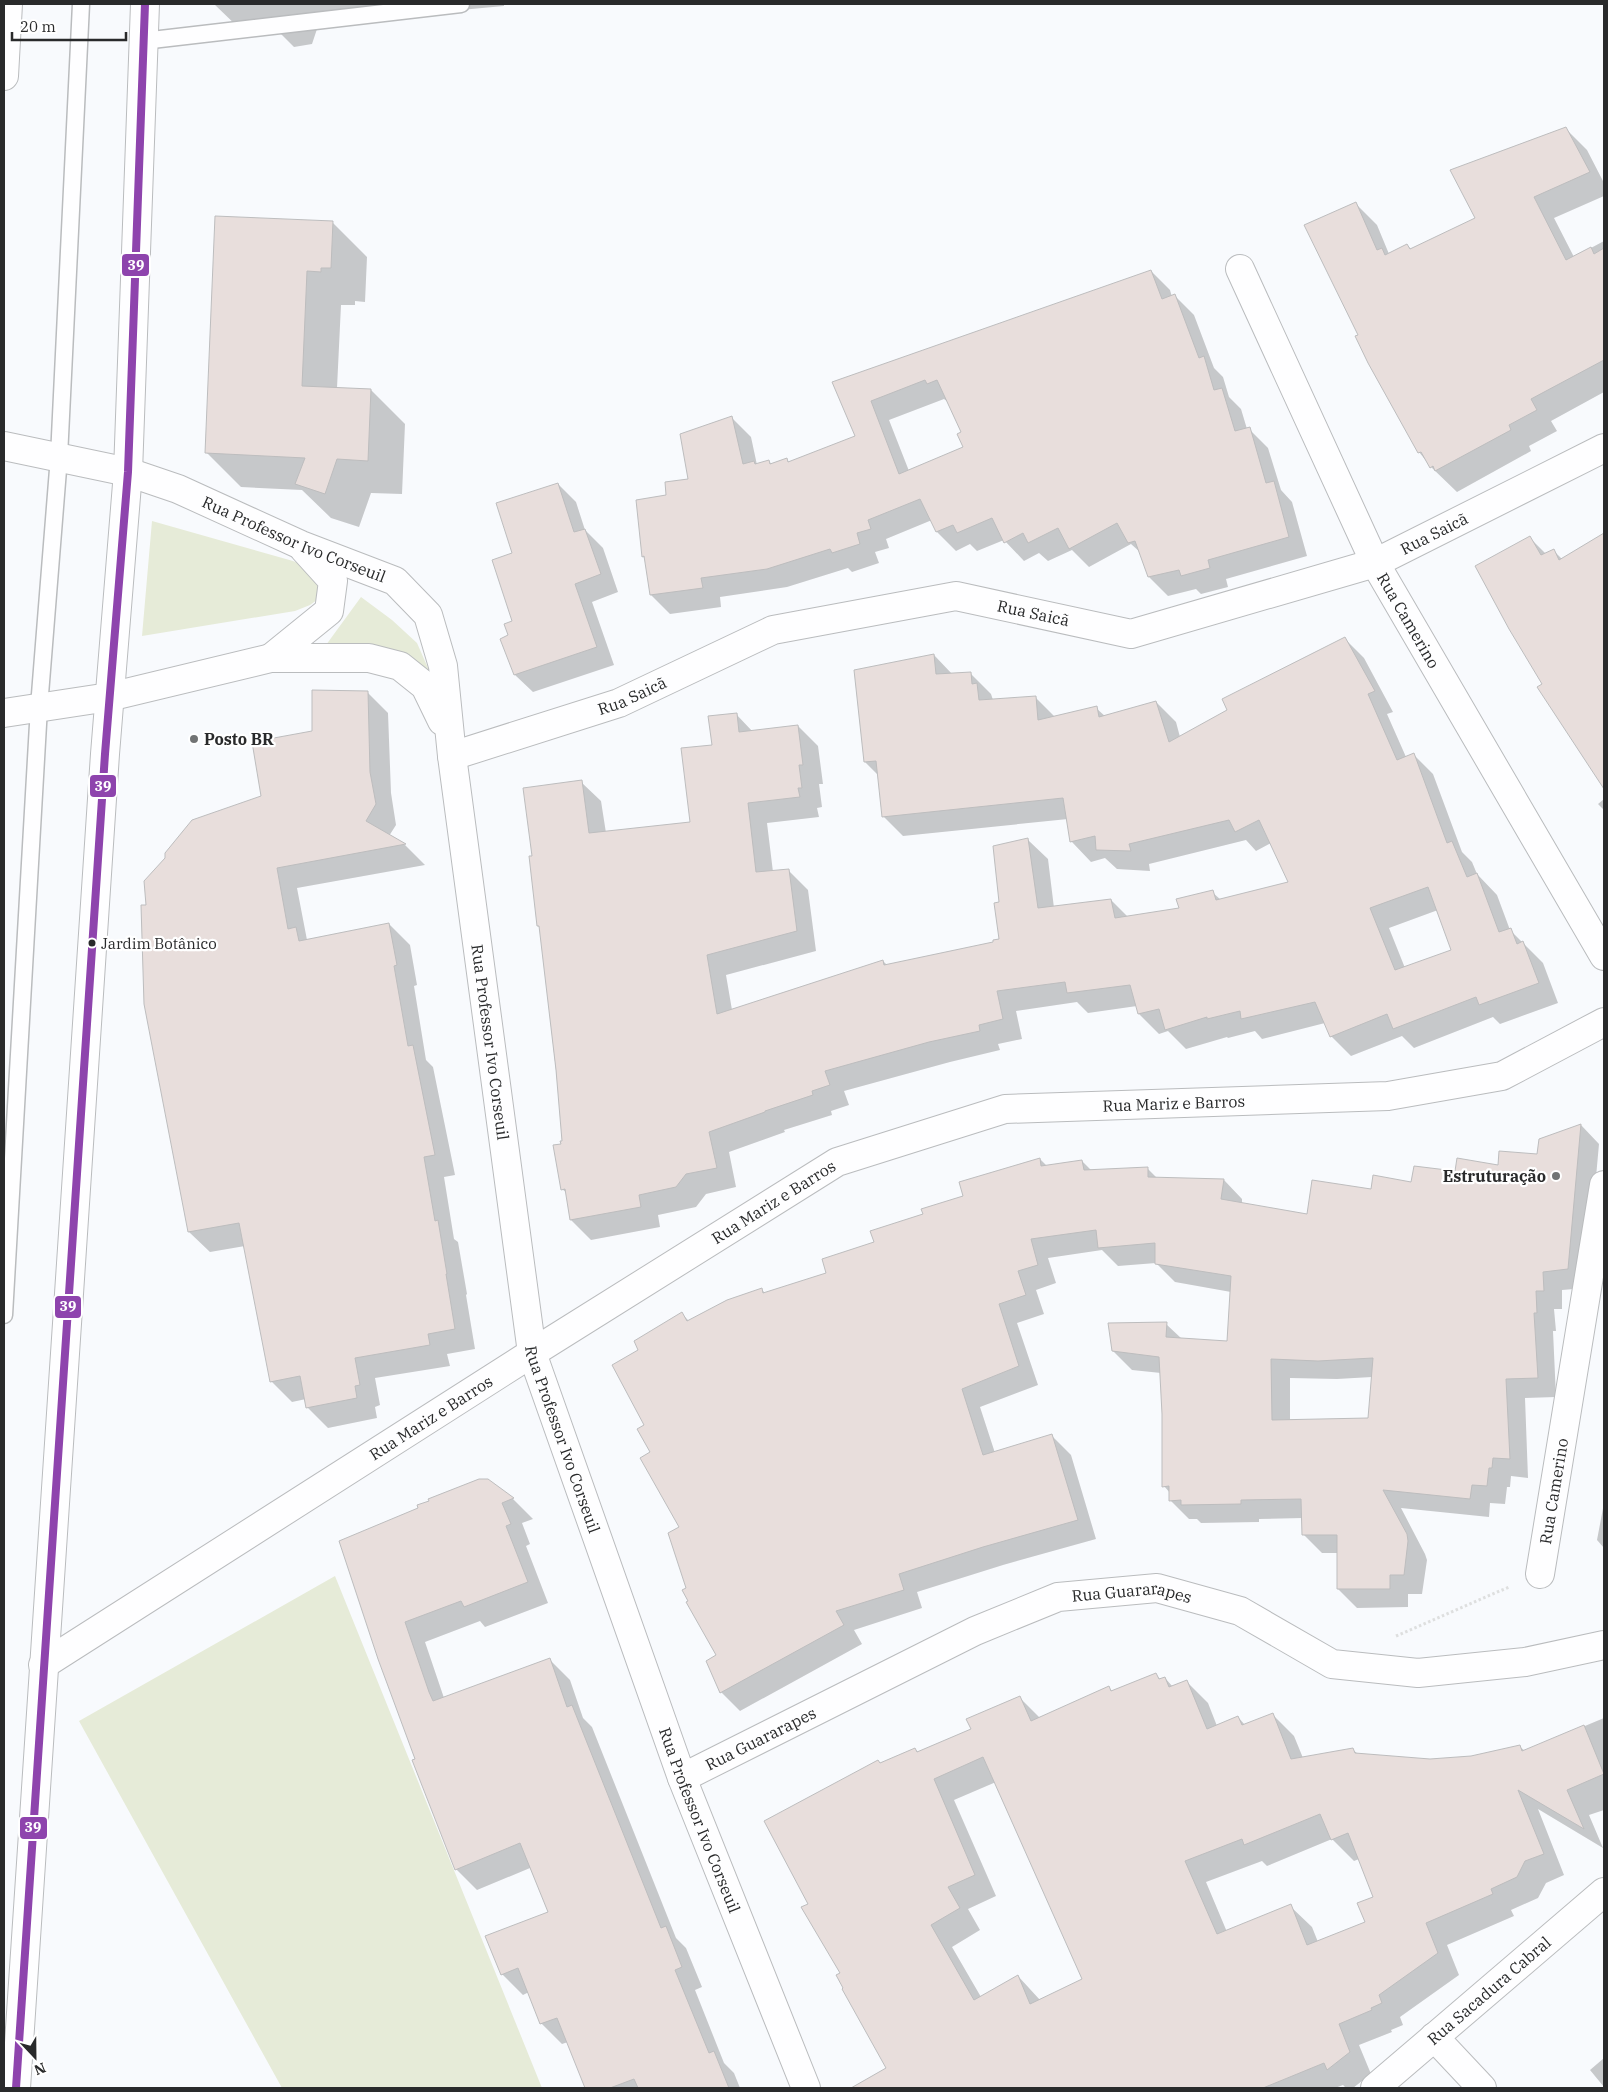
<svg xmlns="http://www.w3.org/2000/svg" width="1608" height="2092" font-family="'IBM Plex Serif',serif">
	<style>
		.green { fill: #e6ebd8 }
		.shadow { fill: #0003; fill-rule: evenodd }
		.building { fill: #e8dedc; stroke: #bdbdbe; fill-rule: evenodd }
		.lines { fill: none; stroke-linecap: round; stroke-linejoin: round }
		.lane-casing { stroke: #babcbe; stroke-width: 19 }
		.street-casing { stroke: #babcbe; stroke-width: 30 }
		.secondary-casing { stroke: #babcbe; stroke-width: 30 }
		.primary-casing { stroke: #babcbe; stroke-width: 30 }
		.path { stroke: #dedfdf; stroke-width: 3; stroke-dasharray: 2.5 2.5; stroke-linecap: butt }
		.lane { stroke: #fefeff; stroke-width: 16 }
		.street { stroke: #fefeff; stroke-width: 28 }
		.secondary { stroke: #fefeff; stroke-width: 28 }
		.primary { stroke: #fefeff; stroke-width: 28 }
		.bus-1-casing { stroke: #fff; stroke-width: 11 }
		.bus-1 { stroke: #8e44ad; stroke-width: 8 }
		.poi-dot { fill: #717374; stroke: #fff; stroke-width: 2 }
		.bus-dot { fill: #292a2b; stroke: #fff; stroke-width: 2 }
		.labels { text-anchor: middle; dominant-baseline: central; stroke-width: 4.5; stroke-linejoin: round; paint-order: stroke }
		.bus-label { font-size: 15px; fill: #292a2b; stroke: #fff; text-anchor: start }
		.street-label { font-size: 16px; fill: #292a2b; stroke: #fff }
		.poi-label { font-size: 16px; font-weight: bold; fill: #292a2b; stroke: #fff; text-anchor: start }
		.line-badge { stroke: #fff; stroke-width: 2 }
		.badge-label { font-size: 14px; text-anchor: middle; font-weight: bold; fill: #fff }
	</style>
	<rect width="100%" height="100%" fill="#f8fafd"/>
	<path class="green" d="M152,521L293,561C314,571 319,572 321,597L310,605L295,611L142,636Z
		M361,597L392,620L417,643L432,677L326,645Z
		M335,1576L542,2088H282L79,1721Z"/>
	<path class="shadow" d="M214,4H507H504V6L319,23L312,44L294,47L274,27L241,30Z
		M1566,129L1587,150L1604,183V196L1554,218L1574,257L1604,241V392L1551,421L1557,431L1529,446L1531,451L1457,492L1431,467L1419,452L1360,335L1356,204L1377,225L1389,254L1407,245L1412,250L1477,218Z
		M333,223L367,257L365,302L355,301V305H341L337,388L371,390L405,424L402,494L371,493L359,527L331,518L302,490L241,487L207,453Z
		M1151,271L1170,290L1172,297L1175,296L1194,315L1214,368L1223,377L1229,397L1241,409L1247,429H1249L1268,448L1281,490L1292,502L1307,556L1226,579L1228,587L1201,594L1196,589L1168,596L1149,577L1141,553L1131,544L1089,567L1072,550L1048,561L1039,553L1024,561L1004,540L977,551L970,544L956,551L937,532L932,520L886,539L889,548L875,552L879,563L852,572L848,568L787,587L720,597L721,607L670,614L651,595L646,559L643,557L668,496L689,480L732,418L751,437L757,465L769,461L772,465L787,460L790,463L857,437L834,382ZM944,399L948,402L962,433L965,447L909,471L889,420Z
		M558,484L576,502L585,530L603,548L618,592L592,602L614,665L533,692L515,675L510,636L514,621V554Z
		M1604,534V783L1586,759L1543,685L1530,538L1546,554L1553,550L1562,559Z
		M1344,638L1364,658L1393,712L1387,714L1406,757L1413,754L1433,774L1462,852L1472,862L1477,874L1497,895L1510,930L1543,963L1558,1003L1500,1024L1493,1017L1414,1048L1402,1036L1351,1056L1331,1036L1325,1023L1262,1039L1255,1031L1228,1038L1227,1037L1186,1049L1168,1031L1159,1034L1139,1014L1137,1006L1088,1013L1077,1002L1016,1011L1022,1039L998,1044L1000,1050L950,1062L844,1091L849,1105L831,1111L832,1115L784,1130L785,1132L729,1152L736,1187L706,1194L696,1207L658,1215L660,1227L591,1240L571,1220L567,1193L562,1189L564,1142L540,928L538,926L534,857L581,782L601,801L606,833L691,823L713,746L736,714L753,732L798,726L818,746L823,784H819L822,807L817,808L819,817L767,823L773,872L788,870L808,890L816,951L726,975L732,1010L883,961L887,965L995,943L1000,940V903L1028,840L1048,859L1054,908L1111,900L1128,917L1180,909L1212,892L1221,900L1290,882L1271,843L1256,851L1246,840L1149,864L1150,871L1117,869L1105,858L1091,862L1072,842L1068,819L903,836L883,816L879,776L865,762L934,655L953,675L971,674L991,694L993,700L1035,697L1055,717L1096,708L1106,717L1156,702L1176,722L1180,737L1229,711ZM1438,910L1452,951L1405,968L1389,928Z
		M367,692L388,713L391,793L396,825L389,836L405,845L425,865L297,888L307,940L389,924L410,945L417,985L414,986L426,1060L433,1067L455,1175L444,1177L454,1239L458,1242L467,1294L466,1295L475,1349L447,1354L450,1366L375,1378L380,1405L375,1407L377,1418L328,1428L307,1407L306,1399L292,1402L271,1381L245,1246L210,1252L189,1232L145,1004L148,906L263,797L313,732Z
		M1604,799V810L1598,804Z
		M1581,1125L1599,1144L1586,1288L1562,1290V1309H1554L1556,1331H1553L1556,1397L1525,1398L1528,1478L1511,1476L1510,1487H1507L1505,1504L1490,1503L1489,1517L1401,1508L1425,1554L1427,1560L1422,1594H1408V1607L1357,1608L1338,1589V1553H1322L1303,1534V1518L1259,1519V1522L1201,1523L1197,1519H1189L1170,1500V1493L1164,1486V1414L1161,1373L1132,1370L1113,1351L1166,1324L1182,1339L1228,1342L1231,1292L1175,1282L1156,1263L1118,1266L1102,1250L1048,1258L1056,1283L1036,1290L1044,1314L1017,1323L1038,1385L980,1407L995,1453L1052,1436L1071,1455L1096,1539L1003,1565L917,1592L922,1608L854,1630L862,1644L740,1711L721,1692L718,1656L687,1588L681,1527L652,1453L645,1425L640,1350L682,1314L689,1321L761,1289L766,1294L828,1274L924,1215L1040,1159L1047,1166L1082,1161L1092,1171L1148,1169L1157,1178L1224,1180L1242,1199V1204L1308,1216L1372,1190L1412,1184L1456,1173L1499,1166L1538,1155ZM1372,1377L1369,1419L1290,1421V1378L1337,1379Z
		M487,1480L513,1499L533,1519L522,1523L530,1544L526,1546L548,1603L485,1627L480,1621L425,1642L444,1698L549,1659L570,1680L583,1718L592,1727L676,1938L686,1948L702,1987L695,1990L724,2063L734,2073L740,2088H586L568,2042L562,2044L541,2023L529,1992L523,1995L502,1974L550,1913L530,1868L477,1890L456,1869L379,1658Z
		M1604,1503V1548L1597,1540Z
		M1156,1675L1161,1680L1165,1678L1173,1687L1186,1681L1208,1703L1217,1726L1238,1717L1245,1725L1272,1714L1294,1736L1303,1758L1353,1750L1358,1754L1430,1760L1471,1757L1519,1746L1525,1751L1604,1718V1810L1589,1815L1603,1848L1538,1809L1564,1875L1546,1883L1538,1898L1511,1910L1514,1916L1447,1945L1459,1975L1400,2017L1403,2025L1391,2030L1392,2032L1359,2045L1371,2074L1353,2088H1346L1343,2085L1335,2088H889L880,2073L888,2068L810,1904L878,1761L881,1764L915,1749L919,1753L973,1730L1019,1697L1040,1718L1109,1688L1113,1692ZM996,1782L1084,1980L1040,2000L1018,1976L981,1997L952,1947L980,1930L968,1909L996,1896L954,1800ZM1332,1839L1354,1861L1359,1859L1374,1898L1366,1923L1318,1942L1312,1927L1290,1906L1227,1932L1206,1882L1262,1861L1267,1866Z
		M1604,2058V2087L1590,2070Z"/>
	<path class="building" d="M1566,127L1590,172L1534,197L1566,260L1591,247L1594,254L1604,248V360L1531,399L1537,410L1509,425L1511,430L1435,471L1433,466L1430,468L1421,452L1418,453L1368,363L1355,336L1358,335L1304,225L1356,202L1377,250L1382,248L1385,255L1407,244L1410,249L1475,218L1450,170Z
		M215,216L333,221L331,268H321V272L307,271L302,386L371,389L368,461L337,459L325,494L295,484L305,458L205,453Z
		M1151,270L1162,299L1175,294L1199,358L1204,356L1214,390L1222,388L1235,431L1250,427L1266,483L1274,481L1289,537L1208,560L1210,568L1181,576L1179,570L1148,577L1135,541L1128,543L1117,523L1069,549L1058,528L1028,543L1023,533L1004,543L992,518L957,533L953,525L936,532L920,499L868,520L871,529L857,533L860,544L832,553L830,549L767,569L701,578L703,588L650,595L644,556L642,557L636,500L666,495L665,482L688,479L680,434L732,416L743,464L754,461L755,464L769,460L770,464L787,458L788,462L855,436L832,382ZM925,380L927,384L937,380L961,432L957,434L963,447L899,474L871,401Z
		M558,483L574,532L585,529L601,574L575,584L597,647L514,675L500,639L508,635L504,624L512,621L492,560L512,553L496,503Z
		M1604,533V789L1537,687L1542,684L1509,629L1475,566L1530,536L1541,555L1554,549L1559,560Z
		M1345,637L1375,691L1368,694L1397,760L1414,753L1447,843L1452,841L1467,877L1477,873L1499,932L1511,928L1517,944L1523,941L1539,983L1479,1005L1476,997L1393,1029L1387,1014L1330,1037L1315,1002L1241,1019L1240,1011L1207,1019V1017L1165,1030L1159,1009L1138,1014L1130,985L1067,993L1065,982L997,991L1003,1019L979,1025L980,1031L929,1042L825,1071L830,1085L812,1091L813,1095L765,1111V1112L709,1132L717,1168L686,1174L676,1187L639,1195L641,1207L570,1220L565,1189L561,1190L553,1145L561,1144L560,1141H562L556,1070L539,926H537L529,856H532L523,788L582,780L589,833L690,822L681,748L712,745L708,716L737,713L739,732L798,725L803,765H799L802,788H798L800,797L748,803L756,872L789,869L797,931L707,955L717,1014L883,960L884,965L993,942V940L999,939L994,903L999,902L993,846L1028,838L1038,908L1111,899L1115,918L1179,908L1176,899L1213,890L1216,900L1288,882L1259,820L1235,832L1229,820L1129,844L1131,851L1096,850L1095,836L1070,842L1063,798L882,817L876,761L864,762L854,670L934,654L936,674L971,672L972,684L977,683L979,700L1036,696L1038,720L1097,706L1099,717L1156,701L1169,742L1227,710L1222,699ZM1428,887L1451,950L1395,970L1370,908Z
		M312,690L368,691L370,772L376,804L366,821L406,844L277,868L288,929L296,927L299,941L389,923L397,965L394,966L408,1046L413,1045L435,1155L424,1157L435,1221L438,1220L447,1274H446L455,1329L428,1334L430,1345L355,1358L360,1385L355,1386L357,1398L306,1408L300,1376L270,1382L239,1223L188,1232L144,1004L141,905H146L144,881L165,858V853L192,820L261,796L252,742L312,731Z
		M1581,1124L1568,1269L1543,1272L1544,1291H1536L1537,1313H1534L1538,1378L1506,1379L1510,1459L1493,1458L1492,1468H1489L1487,1486L1472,1485L1470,1499L1383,1490L1407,1534L1408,1541L1404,1575H1390V1589H1337V1535H1302L1301,1499L1241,1500V1504L1181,1505V1500L1169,1501V1486L1162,1487V1414L1159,1357L1112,1351L1108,1323L1167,1322L1166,1337L1227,1341L1231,1276L1155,1264V1243L1098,1248L1096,1230L1031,1239L1038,1265L1018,1271L1026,1295L999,1304L1019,1366L962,1389L983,1455L1052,1434L1078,1520L983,1547L899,1574L904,1590L836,1611L844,1625L720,1693L706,1661L716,1655L686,1602L688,1601L682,1590L686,1588L668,1533L679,1527L640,1458L650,1452L637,1429L644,1425L612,1365L638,1350L634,1341L682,1312L687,1321L727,1300L762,1288L763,1293L826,1273L822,1259L874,1242L870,1231L923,1214L921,1209L963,1196L959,1182L1040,1158L1041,1166L1082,1160L1084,1170L1148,1167V1177L1224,1179L1221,1199L1307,1214L1312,1180L1371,1189L1373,1175L1411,1182L1414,1166L1455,1171L1457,1158L1498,1165L1499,1151L1537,1154L1539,1139ZM1373,1358L1368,1418L1272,1420L1271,1359L1318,1361Z
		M479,1479H488L514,1498L502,1503L511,1524L506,1526L528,1582L464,1607L461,1601L405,1622L429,1692L433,1701L550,1658L567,1707L572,1705L661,1928L666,1926L682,1967L675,1970L709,2053L714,2051L729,2088H638L634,2079L610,2088H585L557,2018L540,2024L518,1968L501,1975L485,1936L548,1912L520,1843L455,1870L412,1760L415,1759L378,1659L339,1541L418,1508L417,1505L429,1501L428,1499Z
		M1156,1673L1159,1679L1165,1677L1169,1687L1187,1680L1207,1729L1238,1716L1242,1725L1273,1713L1291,1759L1353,1748L1355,1753L1430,1759L1471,1756L1520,1745L1522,1751L1584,1725L1604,1774L1567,1790L1584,1829L1518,1790L1544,1854L1525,1861L1517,1877L1491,1889L1493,1894L1426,1923L1438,1953L1379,1995L1382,2003L1371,2008L1372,2010L1339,2024L1350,2052L1327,2070L1324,2063L1263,2088H851L886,2068L842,1989L843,1988L836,1975L840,1973L801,1907L808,1904L764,1821L878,1760L880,1763L915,1748L917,1752L971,1729L966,1719L1020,1696L1031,1721L1109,1686L1111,1691ZM983,1757L1082,1979L1030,2004L1018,1975L974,2000L931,1925L960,1908L948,1887L975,1875L934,1779ZM1320,1814L1331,1840L1348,1833L1373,1897L1357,1903L1365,1922L1307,1945L1291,1904L1217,1934L1185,1861L1242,1839L1244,1845Z"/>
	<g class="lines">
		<defs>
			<path id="lane" d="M143,41L461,4
				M4,1315L39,707L59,457L81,4"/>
			<g id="street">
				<path id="s1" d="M1240,269L1375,563L1604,956"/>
				<path id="s2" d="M1540,1574L1604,1185"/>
				<path id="s3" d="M43,1665L532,1353L837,1162L1005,1109L1388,1096L1502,1076L1604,1022"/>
				<path id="s4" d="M682,1778L975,1631L1058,1597L1157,1588L1240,1611L1332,1664L1418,1673L1525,1662L1604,1645"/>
				<path d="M1434,2037L1482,2088"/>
			</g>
			<g id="secondary">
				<path id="s5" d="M4,446L128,472L178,489L301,545L395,581L428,615L443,666L452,756L532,1353L682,1778L806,2088"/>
				<path d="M271,658L329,611L333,581L304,549"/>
				<path d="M4,713L109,697L271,658H369L400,666L425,686L442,721"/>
				<path id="s6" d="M452,756L619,703L773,630L956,596L1131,634L1375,563L1604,448"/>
				<path id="s7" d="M1375,2088L1604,1892"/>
			</g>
			<path id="primary" d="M4,76L8,4
				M16,2088L105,754L128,472L145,4"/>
		</defs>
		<use href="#lane" class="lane-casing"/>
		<use href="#street" class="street-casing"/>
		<use href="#secondary" class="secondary-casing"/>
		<use href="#primary" class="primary-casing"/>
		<path class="path" d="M1396,1636L1509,1587"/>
		<use href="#lane" class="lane"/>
		<use href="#street" class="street"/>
		<use href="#secondary" class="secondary"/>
		<use href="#primary" class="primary"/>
		<defs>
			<path id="bus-1" d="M16,2088L105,754L128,472L145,4"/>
		</defs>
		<use href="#bus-1" class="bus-1-casing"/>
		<use href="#bus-1" class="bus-1"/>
	</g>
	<g class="poi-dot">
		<circle cx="194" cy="739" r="5"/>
		<circle cx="1556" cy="1176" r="5"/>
	</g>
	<circle class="bus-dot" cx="92" cy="943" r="4.5"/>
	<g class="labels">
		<g class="bus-label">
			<text x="101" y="943">Jardim Botânico</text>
		</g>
		<g class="street-label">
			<text stroke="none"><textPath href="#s6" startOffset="1031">Rua Saicã</textPath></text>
			<text stroke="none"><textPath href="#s5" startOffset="306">Rua Professor Ivo Corseuil</textPath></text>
			<text stroke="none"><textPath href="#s6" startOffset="611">Rua Saicã</textPath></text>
			<text stroke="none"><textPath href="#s1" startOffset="390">Rua Camerino</textPath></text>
			<text stroke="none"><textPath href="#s6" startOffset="190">Rua Saicã</textPath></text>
			<text stroke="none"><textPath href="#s5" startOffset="895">Rua Professor Ivo Corseuil</textPath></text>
			<text stroke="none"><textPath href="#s3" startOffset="1285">Rua Mariz e Barros</textPath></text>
			<text stroke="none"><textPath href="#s3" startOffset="865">Rua Mariz e Barros</textPath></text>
			<text stroke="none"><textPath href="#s3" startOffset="460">Rua Mariz e Barros</textPath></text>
			<text stroke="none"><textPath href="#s5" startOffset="1300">Rua Professor Ivo Corseuil</textPath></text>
			<text stroke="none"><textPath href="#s2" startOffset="84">Rua Camerino</textPath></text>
			<text stroke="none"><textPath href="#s4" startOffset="492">Rua Guararapes</textPath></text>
			<text stroke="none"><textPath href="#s4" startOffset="88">Rua Guararapes</textPath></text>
			<text stroke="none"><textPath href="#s5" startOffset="1705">Rua Professor Ivo Corseuil</textPath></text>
			<text stroke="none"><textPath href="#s7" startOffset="150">Rua Sacadura Cabral</textPath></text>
		</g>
		<g class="poi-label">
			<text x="204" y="739">Posto BR</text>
			<text x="1546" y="1176" text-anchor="end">Estruturação</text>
		</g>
	</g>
	<g class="line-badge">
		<rect x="121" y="253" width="29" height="24" rx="5" fill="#8e44ad"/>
		<rect x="89" y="774" width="28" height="24" rx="5" fill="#8e44ad"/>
		<rect x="54" y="1295" width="28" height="24" rx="5" fill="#8e44ad"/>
		<rect x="19" y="1816" width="29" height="24" rx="5" fill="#8e44ad"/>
	</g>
	<g class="badge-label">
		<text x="136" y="270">39</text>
		<text x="103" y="791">39</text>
		<text x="68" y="1311">39</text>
		<text x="33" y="1832">39</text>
	</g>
	<rect width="1608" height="2092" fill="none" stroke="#292a2b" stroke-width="10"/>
	<g transform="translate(35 2057) rotate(158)" stroke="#ffffff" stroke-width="4" paint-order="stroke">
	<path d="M0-4L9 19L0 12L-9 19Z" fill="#292a2b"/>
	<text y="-8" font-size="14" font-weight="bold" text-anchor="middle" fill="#292a2b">N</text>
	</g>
	<path d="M12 32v8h114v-8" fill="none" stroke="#292a2b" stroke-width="2.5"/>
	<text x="20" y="32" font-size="15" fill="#292a2b" stroke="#ffffff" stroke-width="4" paint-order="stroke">20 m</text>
</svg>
